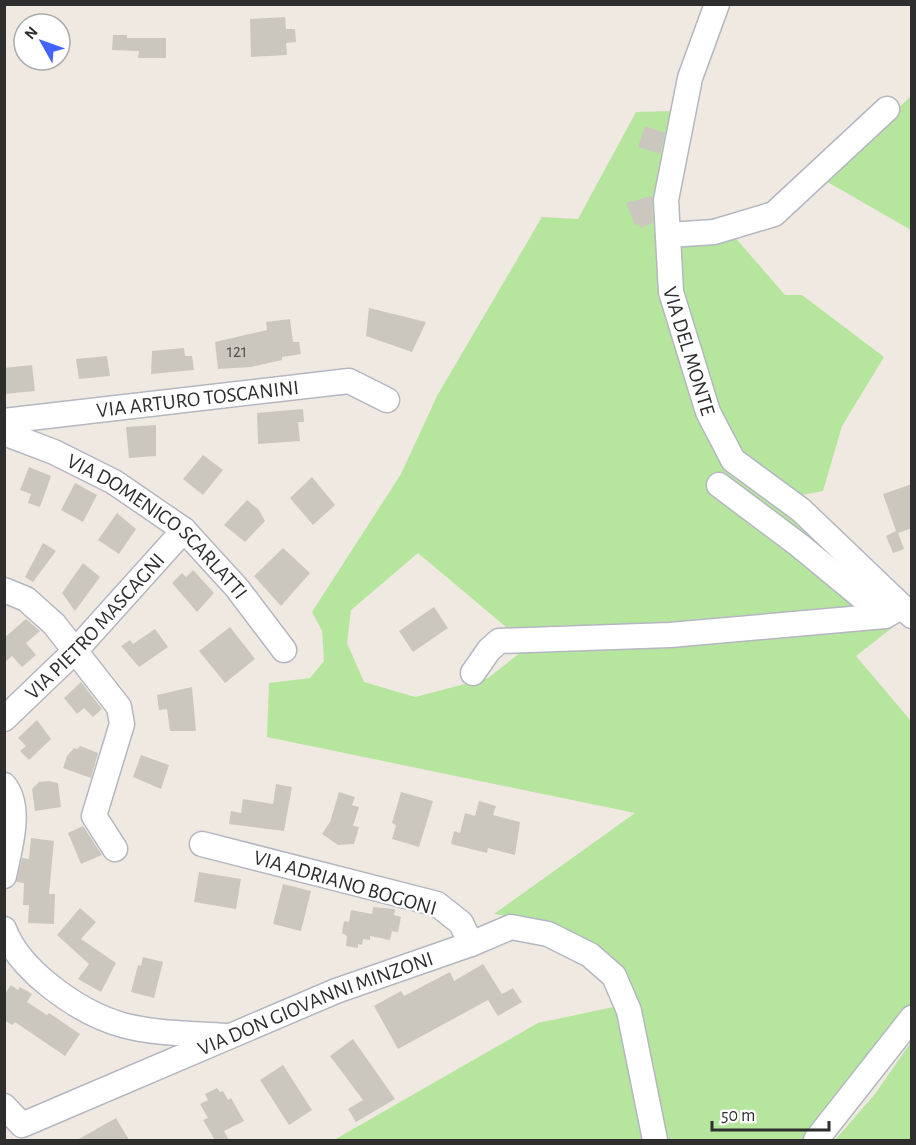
<svg xmlns="http://www.w3.org/2000/svg" width="916" height="1145" font-family="'Alegreya Sans',sans-serif">
	<style>
		.green { fill: #b6e59e }
		.building { fill: #cbc7bf }
		.lines { fill: none; stroke-linecap: round; stroke-linejoin: round }
		.minor-casing { stroke: #b4b7c1; stroke-width: 27 }
		.minor { stroke: #fff; stroke-width: 24 }
		.labels { text-anchor: middle; dominant-baseline: central; stroke-width: 4.5; stroke-linejoin: round; paint-order: stroke }
		.number-label { font-size: 18px; fill: #555452 }
		.street-label { font-size: 21px; fill: #2e2e2e; stroke: #fff }
	</style>
	<rect width="100%" height="100%" fill="#efe9e1"/>
	<path class="green" d="M911,96V230L824,180Z
		M673,111L665,175L702,418L888,607L870,612L518,632L506,627L418,553L351,610L347,643L364,682L415,697L488,678L525,649L897,624L856,656L911,721V1007L807,1140H662L631,998L549,923L494,914L635,813L267,737L269,683L310,678L324,661L322,631L312,612L401,474L437,396L542,217L578,219L636,112Z
		M732,234L785,295H802L884,357L842,426L823,491L797,496L772,481L739,447L720,412L681,286L679,248Z
		M618,1006L646,1140H334L538,1023Z
		M911,1042V1140H835L875,1094Z"/>
	<path class="building" d="M285,17L286,29H295L296,42L286,43L287,55L251,57L250,19Z
		M113,35H127V38H166V58H138L139,51L112,50Z
		M645,126L665,133L660,154L638,147Z
		M652,196L653,223L640,228L639,224L635,225L626,203Z
		M369,308L426,322L412,352L366,336Z
		M290,319L293,342H299L301,354L282,357V360L251,367L218,369L215,342L267,330L266,322Z
		M184,348L185,356H192L194,370L151,374L152,351Z
		M107,356L110,376L79,379L76,359Z
		M32,365L35,391L4,394V368Z
		M303,409L304,422H298L300,441L258,444L257,413Z
		M156,425V456L129,458L126,427Z
		M203,455L223,470L203,495L183,479Z
		M29,467L51,476L40,507L28,503L31,494L20,490Z
		M312,477L335,505L313,525L290,498Z
		M75,483L97,495L83,522L61,510Z
		M912,484V528L898,533L904,549L893,553L886,536L896,531L883,494Z
		M247,500L259,510L265,521L245,542L224,525Z
		M117,513L136,529L119,554L98,540Z
		M43,543L56,551L33,582L25,577Z
		M283,548L310,573L281,606L254,576Z
		M83,563L100,577L75,611L62,593Z
		M193,570L214,593L197,612L172,583L182,573L186,577Z
		M434,607L448,628L413,652L399,631Z
		M26,619L40,631L26,643L36,655L22,667L12,656L4,663V638Z
		M230,627L255,659L225,683L199,651Z
		M155,629L168,647L139,667L121,646L130,640L133,644Z
		M81,682L102,709L93,717L84,708L77,714L64,698Z
		M192,687L196,731H170L167,709L159,710L157,695Z
		M37,720L51,739L29,760L20,751L26,746L18,738Z
		M80,746L98,753L91,778L63,768L67,756L74,748L78,749Z
		M141,755L169,765L161,789L133,777Z
		M48,781L58,783L61,807L35,811L32,789L39,782Z
		M276,784L292,787L284,831L229,824L231,811L241,813L243,799L273,804Z
		M339,792L355,797L352,805L359,807L353,826L359,827L354,844L338,845L322,834L330,822Z
		M401,792L433,801L419,847L392,839L396,825L392,823Z
		M479,801L496,806L493,815L520,822L515,855L488,848L487,853L451,844L454,831L460,833L465,813L475,816Z
		M83,826L102,855L81,864L68,833Z
		M31,838L54,841L49,894H55L54,924L28,923L29,905H23L24,883L16,882L22,858L29,859Z
		M199,872L241,879L236,909L194,902Z
		M283,884L311,891L301,931L273,924Z
		M373,907L395,909L394,915L401,917L398,932L392,931L390,940L370,936V940L363,939L362,945L358,944V948L346,946L347,936L342,933L344,921L349,922L351,910L372,914Z
		M80,908L96,922L81,939L116,963L101,992L78,979L89,964L57,935Z
		M143,957L163,962L154,998L131,992L138,965L141,966Z
		M483,964L502,994L513,988L522,1002L498,1016L488,1000L398,1049L374,1006L401,991L404,996L450,972L454,981Z
		M11,985L18,990L20,987L32,994L27,1002L47,1015L49,1013L80,1034L65,1056L15,1022L12,1025L4,1020V995Z
		M353,1039L395,1099L356,1122L348,1109L363,1100L330,1056Z
		M283,1065L312,1110L289,1125L260,1080Z
		M217,1088L220,1092L223,1091L228,1100L231,1098L244,1121L224,1131L229,1140H215L203,1120L208,1118L200,1104L208,1100L205,1094Z
		M116,1118L129,1140H77Z"/>
	<g class="lines">
		<defs>
			<g id="minor">
				<path id="s1" d="M717,4L690,78L666,200L671,292L708,412L733,460L801,510L912,616"/>
				<path d="M668,235L714,232L774,214L887,109"/>
				<path id="s2" d="M4,421L349,381L387,400"/>
				<path id="s3" d="M4,433L54,452L114,482L184,530L237,588L284,650"/>
				<path d="M719,485L799,545L885,616L892,612"/>
				<path d="M4,590L26,599L54,624L119,707L122,724L94,816L115,849"/>
				<path d="M473,673L489,650L499,641L670,635L885,616"/>
				<path id="s4" d="M4,719L76,650L184,530"/>
				<path d="M4,785C23,808 9,850 4,876"/>
				<path d="M202,844L437,904L461,923L471,944"/>
				<path d="M4,929C13,953 31,971 50,986C112,1035 150,1031 226,1036"/>
				<path id="s5" d="M4,1106L22,1125L336,991L471,944L511,927L548,934L590,955L614,976L629,1011L655,1140"/>
				<path d="M816,1140L912,1018"/>
			</g>
		</defs>
		<use href="#minor" class="minor-casing"/>
		<use href="#minor" class="minor"/>
	</g>
	<g class="labels">
		<g class="number-label">
			<text x="237" y="352">121</text>
		</g>
		<g class="street-label">
			<text stroke="none"><textPath href="#s1" startOffset="357">VIA DEL MONTE</textPath></text>
			<text stroke="none"><textPath href="#s2" startOffset="195">VIA ARTURO TOSCANINI</textPath></text>
			<text stroke="none"><textPath href="#s3" startOffset="182">VIA DOMENICO SCARLATTI</textPath></text>
			<text stroke="none"><textPath href="#s4" startOffset="130">VIA PIETRO MASCAGNI</textPath></text>
			<text transform="translate(345 883) rotate(16)">VIA ADRIANO BOGONI</text>
			<text stroke="none"><textPath href="#s5" startOffset="344">VIA DON GIOVANNI MINZONI</textPath></text>
		</g>
	</g>
	<rect width="916" height="1145" fill="none" stroke="#2e2e2e" stroke-width="12"/>
	<g transform="translate(42 42) rotate(310)"><circle r="28" fill="#ffffff" stroke="#ababab" stroke-width="1.5"/>
	<path d="M0-4.5L10 22L0 15L-10 22Z" fill="#4264fb"/>
	<text y="-9" font-size="16" font-weight="bold" text-anchor="middle" fill="#2e2e2e">N</text>
	</g>
	<path d="M712 1121v9h117v-9" fill="none" stroke="#2e2e2e" stroke-width="3"/>
	<text x="721" y="1121" font-size="18" fill="#2e2e2e" stroke="#ffffff" stroke-width="4.5" paint-order="stroke">50 m</text>
</svg>
